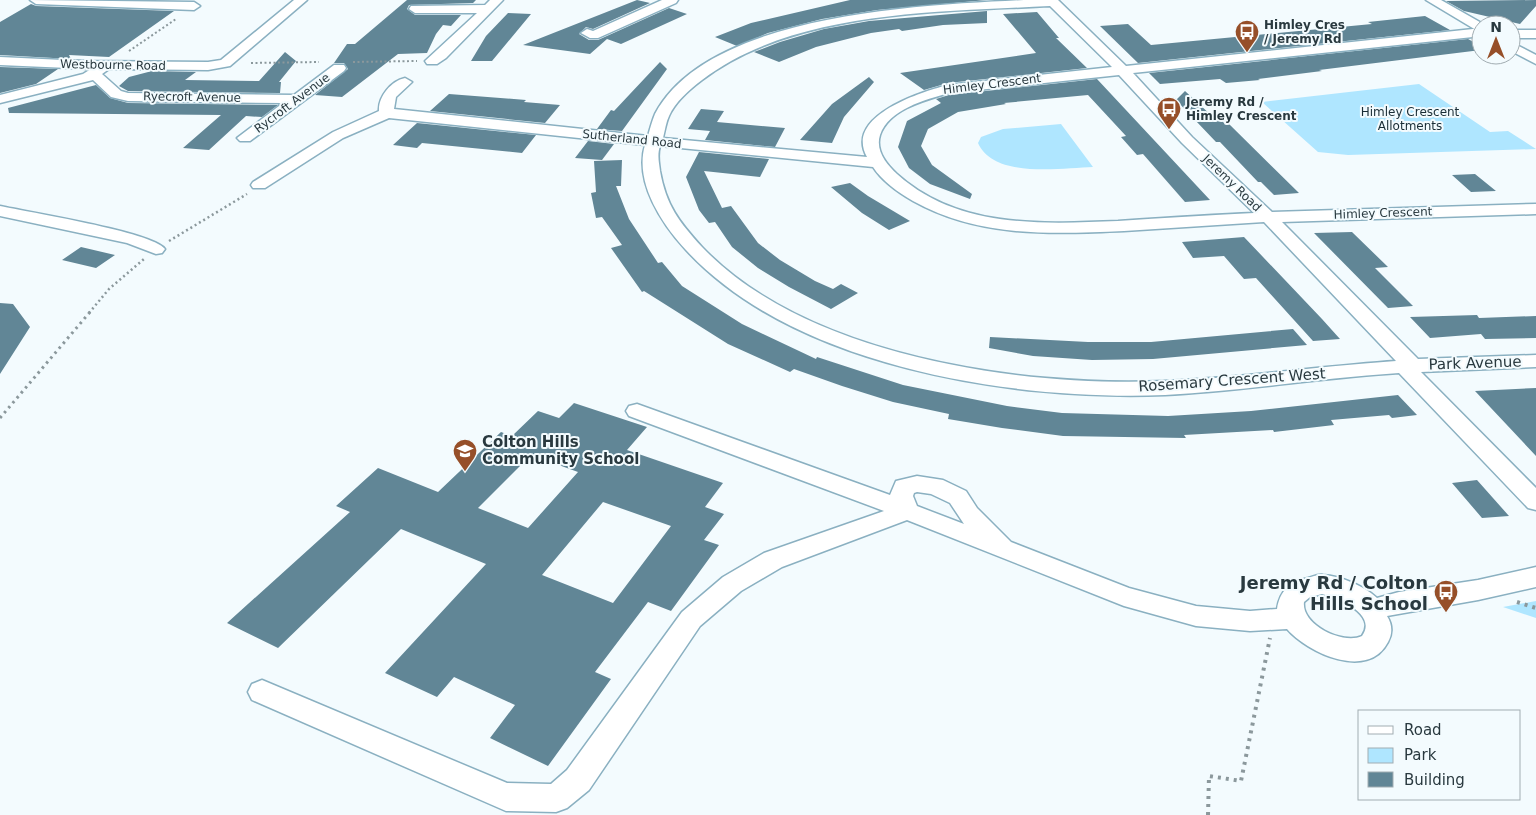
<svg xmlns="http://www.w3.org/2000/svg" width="1536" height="815" font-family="'DejaVu Sans',sans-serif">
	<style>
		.green { fill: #afe6ff }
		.building { fill: #618696; fill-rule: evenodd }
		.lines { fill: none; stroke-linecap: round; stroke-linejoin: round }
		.minor-casing { stroke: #8ab0c1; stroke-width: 3 }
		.path-far3 { stroke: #8b989c; stroke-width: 2; stroke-dasharray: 2 2.5; stroke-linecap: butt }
		.path-far2 { stroke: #8b989c; stroke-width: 2.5; stroke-dasharray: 2 3; stroke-linecap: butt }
		.path-far1 { stroke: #8b989c; stroke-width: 3; stroke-dasharray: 2.5 4; stroke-linecap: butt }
		.path { stroke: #8b989c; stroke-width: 4; stroke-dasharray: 3 5; stroke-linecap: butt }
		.minor { fill: #fff; fill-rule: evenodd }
		.labels { text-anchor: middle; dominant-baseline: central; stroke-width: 4; stroke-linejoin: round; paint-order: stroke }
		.far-poi-label { font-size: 12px; font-weight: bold; fill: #29393f; stroke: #f3fbfe; text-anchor: start }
		.far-street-label { font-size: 12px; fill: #29393f; stroke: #f3fbfe }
		.far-park-label { font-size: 12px; fill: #192d36; stroke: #f3fbfe }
		.street-label { font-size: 15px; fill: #29393f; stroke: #f3fbfe }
		.poi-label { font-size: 15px; font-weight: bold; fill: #29393f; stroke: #f3fbfe; text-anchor: start }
		.near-poi-label { font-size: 18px; font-weight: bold; fill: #29393f; stroke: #f3fbfe; text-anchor: end }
	</style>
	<rect width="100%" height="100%" fill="#f3fbfe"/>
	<path class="green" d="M1419,84L1490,132L1508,131L1536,149L1348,155L1318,152L1262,102Z
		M1061,124L1093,167C1061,168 994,179 978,143L981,137L1003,129Z
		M1536,601V618L1503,607Z"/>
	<path class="building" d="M407,0H476L473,3L409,5L407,9L415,15H461L451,26L443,25L436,34L427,53L398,54L342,97L315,95L348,69L344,63H334L347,44H355Z
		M637,0L650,3L593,29L586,27L579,34L589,40H598L669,8L687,14L621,44L607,39L590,54L523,45Z
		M850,0H987L877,10L822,19L768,33L737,46L715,37L751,23Z
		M1536,0V6L1520,24L1464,11L1446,1Z
		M31,4L36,6L174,11L109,57L69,55L71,59L0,55V22Z
		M987,11V23L943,25L902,31L899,29L871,33L816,47L779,62L754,52L780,42L824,29L869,21Z
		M1037,12L1059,38H1056L1087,68L948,83L924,90L900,73L1036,53L1003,14Z
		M508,13L531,14L492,61H471L486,36Z
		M1425,16L1450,30L1138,63L1100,26L1128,24L1151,45L1372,24L1368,22Z
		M1468,39L1481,46V50L1319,70L1322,71L1258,79L1260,80L1226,83L1220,79L1160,84L1149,73Z
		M285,52L296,61L279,82H281L280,93L128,91L119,86L129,77L152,71L196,72L185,80L259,81Z
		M660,62L667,69L622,131L597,129L611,110L614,111Z
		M0,67L58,69L36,84L0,93Z
		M869,77L874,82L844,117L832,143L800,140L832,104Z
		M1097,79L1210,200L1185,202L1143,154L1137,155L1121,137L1126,136L1088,95L1004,103L1006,104L958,112L928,129L921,146L932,165L972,194L970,199L930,184L909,168L898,147L907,121L941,103L936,99L949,95Z
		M96,85L110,98L128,103L278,105L262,117L246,116L209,150L183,148L221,115L9,113L8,108Z
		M1185,91L1213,117L1217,116L1225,124L1228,123L1299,193L1274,195L1261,182H1258L1220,142H1216L1176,100Z
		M449,94L526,100L524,102L560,105L545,123L430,111Z
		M701,109L724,111L717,122L785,128L775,147L705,140L710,131L688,129Z
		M417,123L536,135L522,153L422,143L417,148L393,145Z
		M588,141L614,144L602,160L575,158Z
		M699,152L769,159L760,177L704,171L722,208L731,206L758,243L780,260L815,281L833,289L841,284L858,293L831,309L789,287L758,268L732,247L715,222L709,223L699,210L686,177Z
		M622,160L621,186H616L629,219L658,263L662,262L682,286L742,324L816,359L817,357L903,385L1007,406L1062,413L1168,416L1251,411L1398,395L1417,415L1392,418L1389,415L1331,420L1334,425L1274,432L1273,430L1184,435L1186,438L1063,436L1002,428L948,419L949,414L893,402L842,386L794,369L790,372L728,344L644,291L642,292L611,248L622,245L602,217L596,218L591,193L596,192L594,161Z
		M1475,174L1496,191L1471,192L1452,175Z
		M850,183L868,196L910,221L889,230L862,213L831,187Z
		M1352,232L1388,267L1375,268L1413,306L1388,308L1314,233Z
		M1244,237L1322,319L1340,339L1313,341L1256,278L1244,279L1224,256L1193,258L1182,242Z
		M81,247L115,255L96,268L62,260Z
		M0,303L13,304L30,327L0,374Z
		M1477,315L1479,318L1536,316V338L1485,339L1481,334L1430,338L1410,317Z
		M1293,329L1307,345L1153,359L1092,360L1033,356L989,348L990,337L1088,342H1151Z
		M1536,388V456L1475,391Z
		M574,403L647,427L627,450L723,483L705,507L724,514L704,540L719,545L671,611L648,602L595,672L611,679L548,766L490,738L515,705L454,677L437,697L385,673L486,564L401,529L278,648L227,623L350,512L336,506L378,468L438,492L501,432L512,436L538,411L559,418ZM531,455L578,472L528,528L478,508ZM603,502L671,526L613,603L542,575Z
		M1477,480L1509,516L1482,518L1452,483Z"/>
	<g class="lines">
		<defs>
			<path id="minor" d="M30,0L194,2L200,6L194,10L36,4Z
				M294,0H307L230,66L208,70L109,69L102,74L121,91L128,93L294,95L334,65H344L346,68L344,71L250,141H240L237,138L283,103L128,101L111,97L93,80L0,103V95L83,74L91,69L0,65V57L84,61L208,62L221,60Z
				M490,0H503L446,58L437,64H427L425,61L477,13H415L409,9L411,6L485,5Z
				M662,0H678L676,3L598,38H590L581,33L587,29L593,31Z
				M1024,0H1058L1126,66L1473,29L1477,30L1479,33L1473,37L1133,73L1192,137L1272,212L1536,204V214L1282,222L1418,359L1536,355V367L1421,372L1536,488V510L1528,508L1399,373C1321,378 1243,391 1165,395C1012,401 794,367 686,250C662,224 634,182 645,145L389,118L343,138L265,188H253L251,185L253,182L333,132L379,111C378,97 391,81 405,78L412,82L396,97L394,109L648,136C650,129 652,121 655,114C708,13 924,5 1024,0ZM1050,6L1112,67L948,85C921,92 844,116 867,157L663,138C665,130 666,122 669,116C675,102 690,89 702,80C793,10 940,12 1050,6ZM1119,75L1182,143L1254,213C1209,215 1163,218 1118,221C1042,224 958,229 897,174C887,165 875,151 880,135C889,109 925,100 949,93ZM660,146L873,167C882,181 899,193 913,201C979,238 1051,234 1124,231C1171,228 1217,225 1264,222L1396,361C1319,366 1242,378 1165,381C1020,387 807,357 702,247C679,222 666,205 660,171C659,162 657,155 660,146Z
				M1426,0H1441L1485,25H1481V30H1476Z
				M1511,30H1536V38H1511Z
				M1511,42L1536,55V64L1511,51Z
				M0,206C27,212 153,232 165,249L162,253L156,254L127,243L0,216Z
				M637,404L890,495L896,481L917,476L943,480L966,491L977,508L1011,542L1129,588L1196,606L1250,611L1277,609C1280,590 1290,582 1308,578C1312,577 1318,574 1323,575C1341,576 1364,586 1377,598L1399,592L1478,580L1536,567V587L1478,600L1387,616C1392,624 1393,633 1388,642C1368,681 1308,653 1287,629L1250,631L1196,626L1124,606L907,520L782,567L741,591L700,626L589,790L567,808L556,812L506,811L252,700L248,692L252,684L262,680L507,783L551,784L567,770L682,612L723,577L764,553L884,511L629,416L626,411L629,406ZM917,492L931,494L950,503L964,524L917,506L913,496L914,493ZM1322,594C1338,598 1378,614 1362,636C1343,645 1301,625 1304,602L1310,597Z"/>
		</defs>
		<use href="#minor" class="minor-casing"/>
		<path class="path-far3" d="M129,51L176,19
			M353,62L417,61
			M251,63L319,62"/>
		<path class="path-far2" d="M169,241L247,194
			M89,313L109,289L144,259"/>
		<path class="path-far1" d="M0,418L90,312"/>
		<path class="path" d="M1517,602L1536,608
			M1208,815L1209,776L1241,781L1270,638"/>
		<use href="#minor" class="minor"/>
	</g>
	<defs>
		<symbol id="bus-pin" viewBox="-11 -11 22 30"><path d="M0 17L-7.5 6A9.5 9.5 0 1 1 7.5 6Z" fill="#964f29" stroke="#f3fbfe"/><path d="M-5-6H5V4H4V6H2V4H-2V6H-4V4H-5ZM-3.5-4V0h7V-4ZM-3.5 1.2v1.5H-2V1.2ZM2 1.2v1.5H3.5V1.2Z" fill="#fff"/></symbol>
		<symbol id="school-pin" viewBox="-11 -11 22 30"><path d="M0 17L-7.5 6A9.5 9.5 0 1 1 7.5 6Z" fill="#964f29" stroke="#f3fbfe"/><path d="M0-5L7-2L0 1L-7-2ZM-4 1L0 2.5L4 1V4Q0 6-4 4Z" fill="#fff"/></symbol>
	</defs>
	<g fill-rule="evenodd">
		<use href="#bus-pin" x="1233" y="18" width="28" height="38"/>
		<use href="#bus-pin" x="1155" y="95" width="28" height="38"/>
		<use href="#school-pin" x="451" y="437" width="28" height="38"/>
		<use href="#bus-pin" x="1432" y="578" width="28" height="38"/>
	</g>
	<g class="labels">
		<g class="far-poi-label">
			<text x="1264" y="25">Himley Cres<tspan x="1264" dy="14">/ Jeremy Rd</tspan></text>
			<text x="1186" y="102">Jeremy Rd /<tspan x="1186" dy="14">Himley Crescent</tspan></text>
		</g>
		<g class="far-street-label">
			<text transform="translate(113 65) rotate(1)">Westbourne Road</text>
			<text transform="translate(992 84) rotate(-7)">Himley Crescent</text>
			<text transform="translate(192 97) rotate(1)">Ryecroft Avenue</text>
			<text transform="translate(292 103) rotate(-37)">Rycroft Avenue</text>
			<text transform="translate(632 139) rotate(6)">Sutherland Road</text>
			<text transform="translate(1232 183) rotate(44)">Jeremy Road</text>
			<text transform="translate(1383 213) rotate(-2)">Himley Crescent</text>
		</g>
		<g class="far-park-label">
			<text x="1410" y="112">Himley Crescent<tspan x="1410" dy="14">Allotments</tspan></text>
		</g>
		<g class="street-label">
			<text transform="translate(1475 363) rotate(-2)">Park Avenue</text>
			<text transform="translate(1232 380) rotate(-4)">Rosemary Crescent West</text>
		</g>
		<g class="poi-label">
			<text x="482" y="442">Colton Hills<tspan x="482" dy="17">Community School</tspan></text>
		</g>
		<g class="near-poi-label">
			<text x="1428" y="582">Jeremy Rd / Colton<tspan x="1428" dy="21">Hills School</tspan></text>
		</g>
	</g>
	<rect x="1358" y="710" width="162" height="90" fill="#f3fbfe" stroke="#a2adb2"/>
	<rect x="1368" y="726" width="25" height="8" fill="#ffffff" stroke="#a2adb2"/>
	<text x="1404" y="735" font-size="15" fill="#29393f">Road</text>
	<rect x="1368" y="748" width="25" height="15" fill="#afe6ff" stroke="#a2adb2"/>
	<text x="1404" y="760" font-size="15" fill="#29393f">Park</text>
	<rect x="1368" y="772" width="25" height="15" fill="#618696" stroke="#a2adb2"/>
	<text x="1404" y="785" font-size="15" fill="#29393f">Building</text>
	<g transform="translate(1496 40)"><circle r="24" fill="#f3fbfe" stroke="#a2adb2"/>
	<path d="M0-4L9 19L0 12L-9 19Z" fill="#964f29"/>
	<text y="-8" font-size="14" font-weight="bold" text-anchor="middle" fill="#29393f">N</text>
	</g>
</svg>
